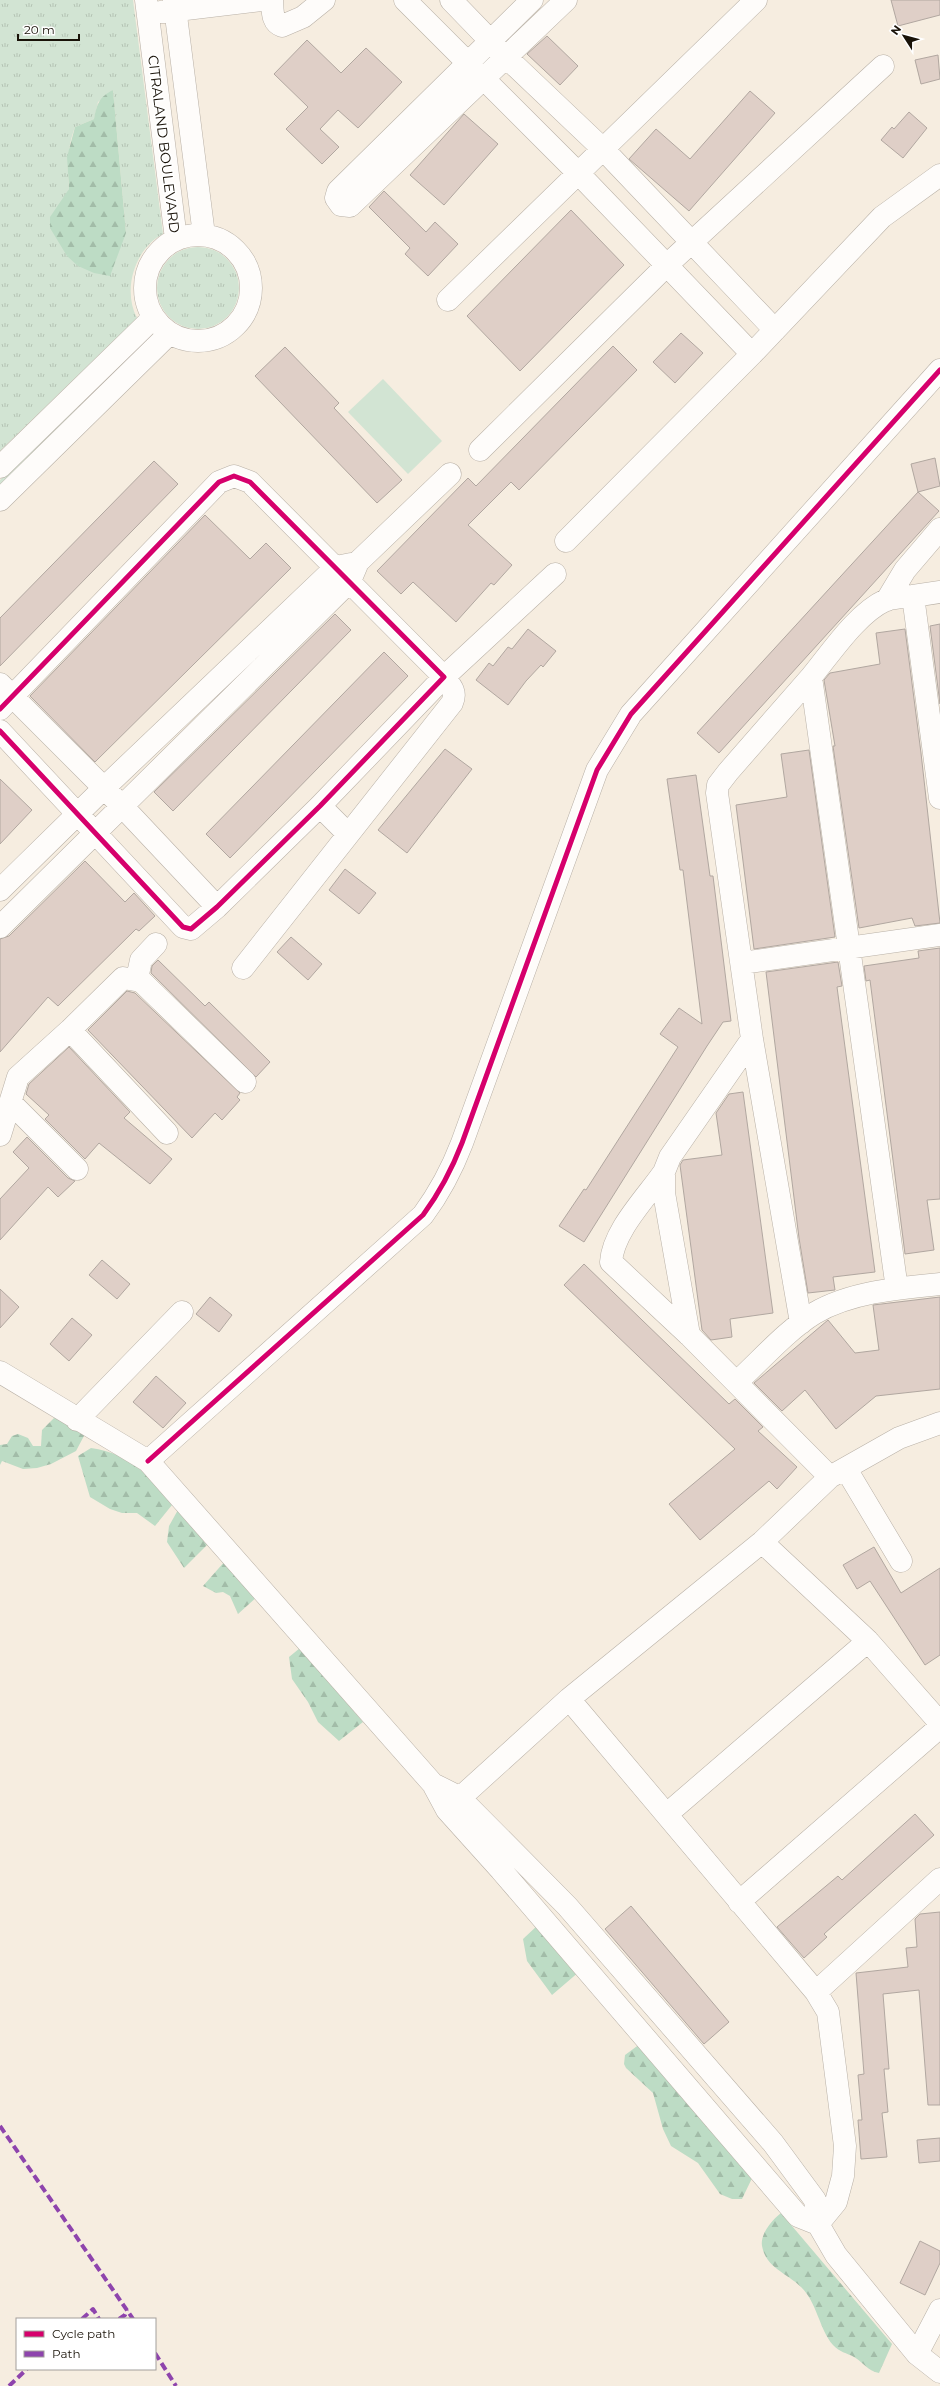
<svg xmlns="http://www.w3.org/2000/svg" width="940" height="2386" font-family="Montserrat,sans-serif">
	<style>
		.grass { fill: url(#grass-tufts); fill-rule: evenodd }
		.forest { fill: url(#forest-firs) }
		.garden { fill: #d2e4d3 }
		.building { fill: #dfcfc7; stroke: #b1a7a0 }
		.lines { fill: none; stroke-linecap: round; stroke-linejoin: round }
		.minor-casing { stroke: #b8b0a6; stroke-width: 23 }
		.minor { stroke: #fefcfa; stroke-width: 22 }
		.quiet { stroke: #8e44ad; stroke-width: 4; stroke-dasharray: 8 4; stroke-linecap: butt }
		.cycleway-casing { stroke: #fff; stroke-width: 8 }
		.cycleway { stroke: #d6006c; stroke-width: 5 }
		.labels { text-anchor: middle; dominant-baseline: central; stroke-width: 3.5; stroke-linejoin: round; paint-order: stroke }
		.street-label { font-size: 14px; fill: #191208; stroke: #fff }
	</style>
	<defs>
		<pattern id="grass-tufts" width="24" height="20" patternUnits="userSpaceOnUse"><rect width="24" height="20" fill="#d2e4d3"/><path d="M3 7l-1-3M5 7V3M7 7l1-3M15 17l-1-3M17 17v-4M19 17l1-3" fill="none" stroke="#b4c3b4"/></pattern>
		<pattern id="forest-firs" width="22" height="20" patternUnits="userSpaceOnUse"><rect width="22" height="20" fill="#bddcc5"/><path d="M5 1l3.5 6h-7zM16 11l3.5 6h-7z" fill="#a2bca8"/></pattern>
	</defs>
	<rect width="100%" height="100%" fill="#f6ede0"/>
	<path class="grass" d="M0,0H133L163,234C135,248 122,290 137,318L0,451ZM113,90L126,233L59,241C39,211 60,215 69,189C67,168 67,148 75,127L94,119L98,102Z
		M157 288a41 41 0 1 1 82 0a41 41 0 1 1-82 0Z
		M145,337L148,340L0,485V480Z"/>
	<path class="forest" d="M113,90L126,233L110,276L94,273L78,266L67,256L50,228V217L69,189L67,157L75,127L94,119C97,104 99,97 113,90Z
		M54,1418L72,1421L85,1434L76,1451L51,1464L37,1468L23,1469L2,1461L0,1465V1445L7,1444L12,1436L18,1434L28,1438L33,1446H41L42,1430Z
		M91,1448C132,1454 148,1475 172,1505L155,1526L137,1513H122L110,1509L90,1497L78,1456Z
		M179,1508L210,1542L184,1568L167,1542L169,1526Z
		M226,1560L258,1596L238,1614L230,1596L223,1592L216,1593L203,1586Z
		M300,1648L363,1722L339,1741L318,1722L308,1702L292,1679L289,1657Z
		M539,1924L580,1971L552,1995L527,1961L523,1939Z
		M644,2041L755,2172L742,2199H732L720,2194L698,2163L671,2146L663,2129L653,2093L626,2068L624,2064L625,2055Z
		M781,2213L892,2344L879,2373C868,2371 864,2363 854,2357C847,2353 839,2352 833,2345C819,2329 817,2302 801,2287C787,2273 766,2268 762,2246C760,2234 772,2220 781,2213Z"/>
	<path class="garden" d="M383,379L442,441L408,474L348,412Z"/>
	<path class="building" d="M891,0H940V15L898,26Z
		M547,36L578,66L560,85L527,54Z
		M307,40L341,73L366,48L402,82L358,128L338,110L320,129L339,147L322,164L286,129L308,107L274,74Z
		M938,55L940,79L921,84L915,60Z
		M750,91L775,113L689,211L629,159L656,129L690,159Z
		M909,112L927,128L903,158L881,140L892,127L894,129Z
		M464,114L498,144L444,205L410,175Z
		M384,191L426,232L435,222L458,244L428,276L405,254L410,248L369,207Z
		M571,210L624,265L520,371L467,316Z
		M681,333L703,353L675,383L653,362Z
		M613,346L637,370L519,490L511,482L468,525L512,565L494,585L491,583L456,622L413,582L401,594L377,571L468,478L476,486Z
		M285,347L339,403L334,408L402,480L377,503L255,376Z
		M935,458L940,486L918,492L911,464Z
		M154,461L178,484L0,666V618Z
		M918,492L939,511L719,753L697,733Z
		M205,515L250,559L266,543L291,568L95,762L30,696Z
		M335,614L351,630L173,811L154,792Z
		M940,624V704L930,626Z
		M528,629L556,651L543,667L541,665L526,681L508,705L476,680L489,663L493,666L508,647L512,649Z
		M905,629L921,753L940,923L915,926L912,918L859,928L833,746H835L824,680L830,673L880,664L876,633Z
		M384,652L408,676L230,858L206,834Z
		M445,749L472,769L407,853L378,830Z
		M809,750L835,937L754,949L736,805L787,797L781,754Z
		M696,775L710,876H713L731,1021L723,1022L707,1046L584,1242L559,1226L584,1189L586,1190L678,1047L660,1034L679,1008L702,1024L683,870H680L667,779Z
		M0,779L32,810L0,844Z
		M85,861L125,902L134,893L155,916L139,931L136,929L58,1006L48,997L0,1052V939L9,936Z
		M345,869L376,893L359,914L329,890Z
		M291,937L322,964L308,980L277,952Z
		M940,948V1199L927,1200L934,1250L905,1254L870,980L866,981L864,966L919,958L918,951Z
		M158,960L205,1006L209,1002L270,1062L256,1077L151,973L152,966Z
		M838,962L842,986L837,987L875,1272L833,1277L835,1290L808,1293L799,1238L766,972Z
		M127,991L135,993L240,1093L237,1097L240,1100L222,1120L215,1113L192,1138L88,1030Z
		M69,1047L130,1112L124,1118L172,1159L150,1184L99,1143L85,1159L45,1119L49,1115L26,1094L29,1084Z
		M743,1092L773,1313L730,1319L732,1337L711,1340L702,1330L680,1165L683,1160L722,1155L716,1113L729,1094Z
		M27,1137L68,1178L75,1181L58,1197L48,1187L0,1240V1199L29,1168L13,1152Z
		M102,1260L130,1284L117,1299L89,1275Z
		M584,1264L729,1404L735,1399L763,1427L758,1431L797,1467L777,1489L769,1481L700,1540L669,1504L735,1449L564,1285Z
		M0,1289L19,1307L0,1328Z
		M210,1297L232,1315L219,1332L196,1314Z
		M940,1297V1389L876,1396L836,1429L805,1390L782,1411L754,1383L828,1320L855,1353L879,1350L873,1305Z
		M72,1318L92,1335L69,1361L50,1344Z
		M156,1376L186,1403L163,1428L133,1402Z
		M874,1547L901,1593L940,1568V1655L925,1665L870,1581L857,1589L843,1565Z
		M915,1814L934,1835L824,1934L827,1937L804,1958L777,1927L838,1876L842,1880Z
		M631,1906L729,2022L704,2044L605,1929Z
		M940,1912V2105H928L919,1990L883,1994L889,2069H884L888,2112L882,2113L887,2157L861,2159L858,2120H862L858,2075L864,2074L856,1973L908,1967L906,1948L917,1947L915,1919L920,1914Z
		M940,2138V2161L919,2163L917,2140Z
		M920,2241L940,2251V2263L925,2295L900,2283Z"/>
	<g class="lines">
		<defs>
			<path id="minor" d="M146,0L176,239
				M174,0L204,235
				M272,0C273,10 271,22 282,26L303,17L324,0
				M405,0L579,174L752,354
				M451,0L507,58L604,150L775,330
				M532,0L338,191L336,198L341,205L350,206L566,0
				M161,12L261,0
				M145 288a53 53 0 1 1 106 0a53 53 0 1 1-106 0Z
				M448,300L756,0
				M480,450L668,264L883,66
				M0,467L153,318
				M0,500L169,334
				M566,541L752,354L882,217L940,175
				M940,592L913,596L940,798
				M887,600L905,570L940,529
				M0,684L122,806L217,907
				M0,709L219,482L234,476L250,482L444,677L320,806L217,907L191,929L183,927L0,731
				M320,806L347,833
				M0,890L104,788L336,567L351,564
				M0,927L350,581L358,562L450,474
				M742,963L940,935
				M243,968L452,703C457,692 451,686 444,677L555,574
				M137,979L141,960L156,944
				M70,1030L167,1133
				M11,1103L77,1169
				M0,1135L18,1077L70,1030L123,978L141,981L245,1082
				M664,1172C646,1198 613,1231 611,1262L689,1335L830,1477
				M897,1289L811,677C831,653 857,613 886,600C894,597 905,597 913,596
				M801,1323L752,1039L717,793L718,785L728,772L811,677
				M689,1335L664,1193V1172L670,1157L752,1039
				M0,1372L148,1461L433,1784L447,1810L501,1870L798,2216L818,2224
				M737,1382C762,1359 786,1331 815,1313C851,1292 899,1288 940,1284
				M77,1420L182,1312
				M148,1461L423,1215C440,1192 452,1169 462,1143L597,770L631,714L940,370
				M846,1469L901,1561
				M762,1542L868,1641L940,1723
				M569,1699L816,1992L828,2012L845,2146L843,2176L836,2202L818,2224
				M433,1784L459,1797L567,1906L773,2143L815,2200L818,2224L836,2255L917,2354L940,2372
				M450,1807L569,1699L762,1542L830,1477L899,1438L940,1423
				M667,1814L868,1641
				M739,1902L940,1727
				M816,1992L940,1879
				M917,2354L940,2310"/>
		</defs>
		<use href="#minor" class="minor-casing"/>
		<use href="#minor" class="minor"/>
		<path class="quiet" d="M0,2126L133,2319
			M82,2319L93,2309L99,2319
			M119,2319L125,2315L127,2310
			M155,2353L176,2386
			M9,2386L27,2369"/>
		<defs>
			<path id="cycleway" d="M0,709L219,482L234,476L250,482L444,677L320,806L217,907L191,929L183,927L0,731
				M148,1461L423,1215C440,1192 452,1169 462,1143L597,770L631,714L940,370"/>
		</defs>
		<use href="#cycleway" class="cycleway-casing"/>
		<use href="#cycleway" class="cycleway"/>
	</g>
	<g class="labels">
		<g class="street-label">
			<text transform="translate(164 144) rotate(83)">CITRALAND BOULEVARD</text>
		</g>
	</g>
	<rect x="16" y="2318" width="140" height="52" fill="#ffffff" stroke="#a3a09c"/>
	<rect x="24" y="2331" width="20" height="6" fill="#d6006c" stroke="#a3a09c"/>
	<text x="52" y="2338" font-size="12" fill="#191208">Cycle path</text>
	<rect x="24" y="2351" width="20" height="6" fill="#8e44ad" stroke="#a3a09c"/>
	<text x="52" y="2358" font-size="12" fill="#191208">Path</text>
	<g transform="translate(904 36) rotate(306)" stroke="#ffffff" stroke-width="3" paint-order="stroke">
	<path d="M0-3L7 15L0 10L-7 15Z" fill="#191208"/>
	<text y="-6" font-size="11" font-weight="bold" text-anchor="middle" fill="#191208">N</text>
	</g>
	<path d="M18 34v6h61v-6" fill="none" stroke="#191208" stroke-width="2"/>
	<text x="24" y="34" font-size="12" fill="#191208" stroke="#ffffff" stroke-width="3" paint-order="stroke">20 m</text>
</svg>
